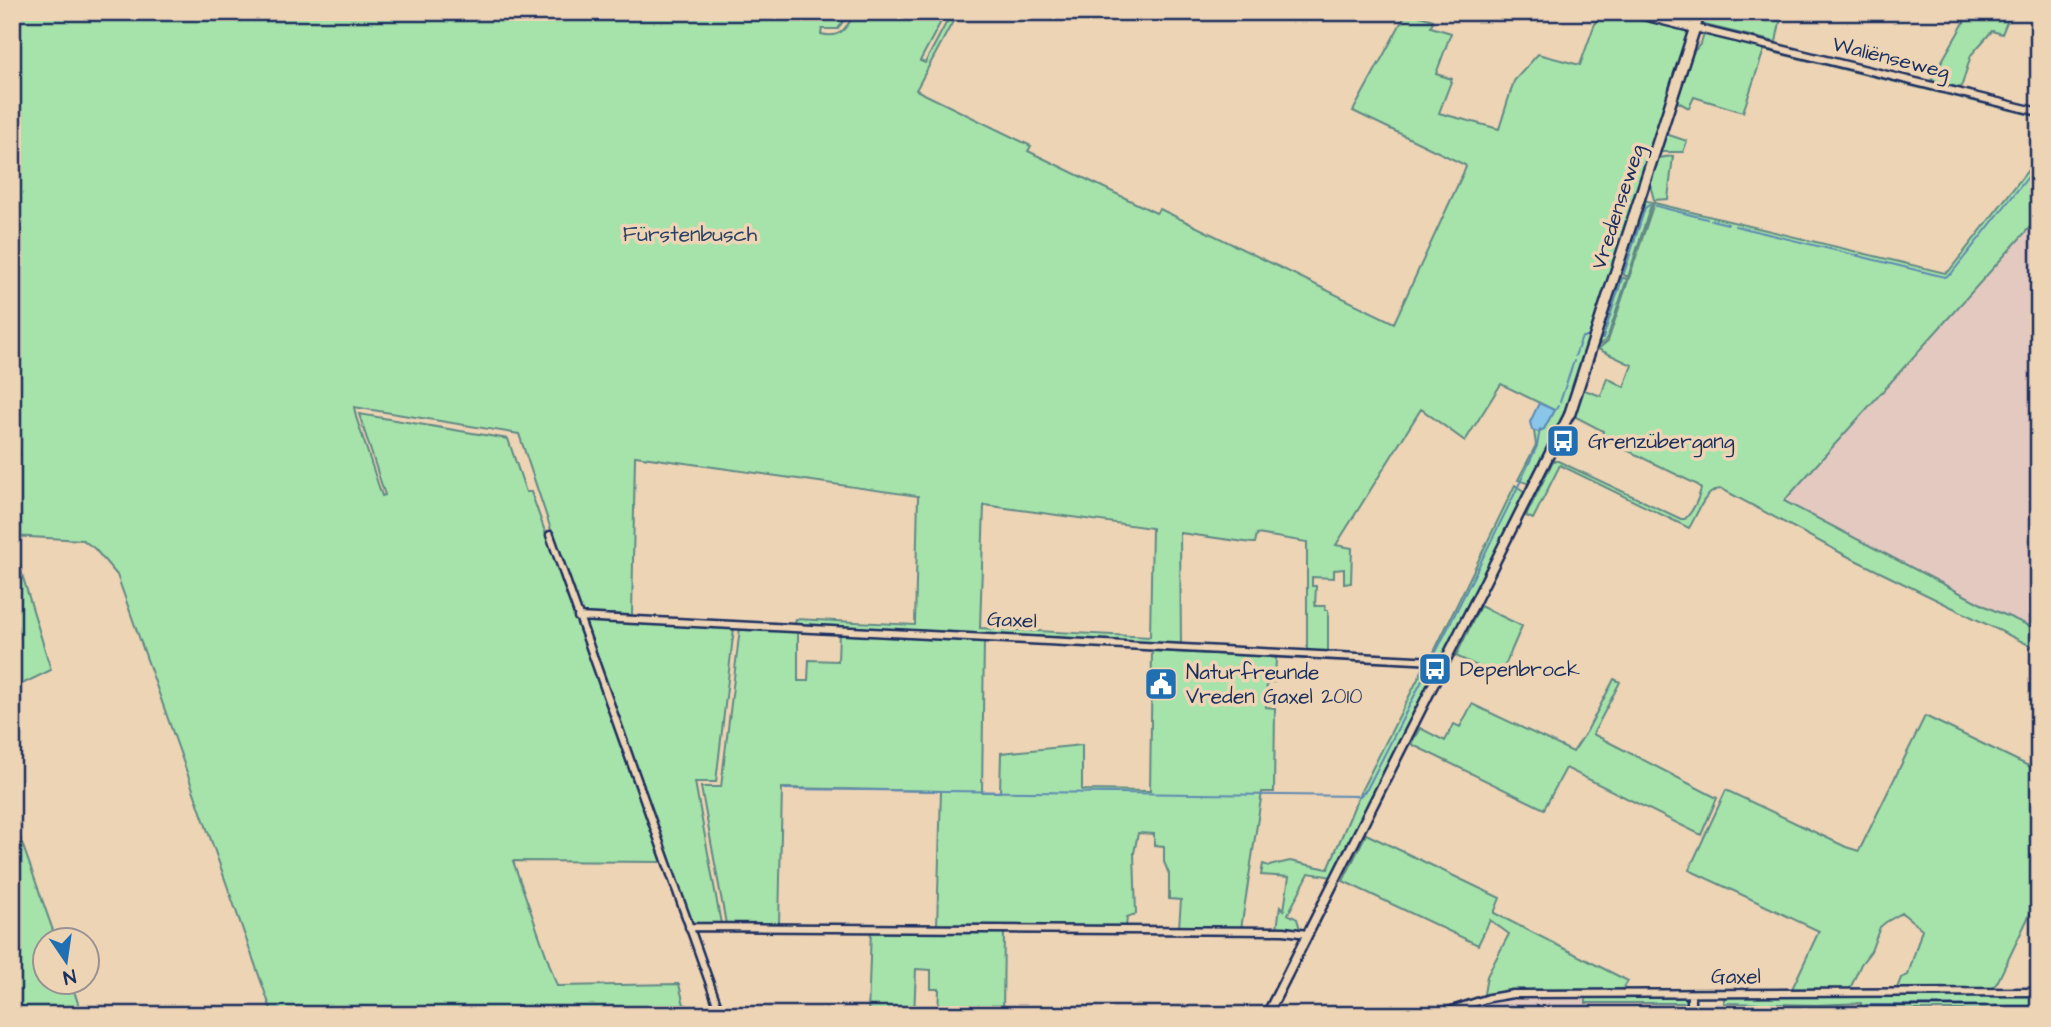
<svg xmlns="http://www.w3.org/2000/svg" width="2051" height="1027" font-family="'Architects Daughter',sans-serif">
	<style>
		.built { fill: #e3c9c0 }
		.green { fill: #a6e3aa; stroke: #608984; stroke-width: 2; fill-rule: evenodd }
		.water { fill: #8ac5ea; stroke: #5e89b2; stroke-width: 2 }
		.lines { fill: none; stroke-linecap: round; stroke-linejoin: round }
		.stream { stroke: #5e89b2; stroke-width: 2 }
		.minor-casing { stroke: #1b2f5e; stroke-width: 11 }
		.tertiary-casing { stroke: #1b2f5e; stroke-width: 13 }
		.secondary-casing { stroke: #1b2f5e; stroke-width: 14 }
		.minor { stroke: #edd4b5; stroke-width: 6 }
		.tertiary { stroke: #edd4b5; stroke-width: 8 }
		.secondary { stroke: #edd4b5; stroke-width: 9 }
		.labels { text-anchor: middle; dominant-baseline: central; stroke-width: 7; stroke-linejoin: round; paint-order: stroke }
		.street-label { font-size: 21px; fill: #1b2f5e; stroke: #edd4b5 }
		.park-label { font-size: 21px; fill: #294166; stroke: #edd4b5 }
		.poi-label { font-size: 21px; fill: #1b2f5e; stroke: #edd4b5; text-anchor: start }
	</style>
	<rect width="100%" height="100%" fill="#edd4b5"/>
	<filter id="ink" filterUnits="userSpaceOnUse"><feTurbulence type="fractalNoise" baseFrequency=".0143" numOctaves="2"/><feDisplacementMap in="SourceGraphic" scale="14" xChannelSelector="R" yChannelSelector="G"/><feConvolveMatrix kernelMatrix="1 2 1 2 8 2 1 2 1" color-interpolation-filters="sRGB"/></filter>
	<g filter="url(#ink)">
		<path class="built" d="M2039,217V630L1989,608L1784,501Z
			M1586,997V1003H1861L1862,1010H2039V1015H1446L1498,1000Z"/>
		<path class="green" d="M12,12H849L838,29H822L821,34C841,39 846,28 856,12H946L920,61L925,63L952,12H958L916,90L1031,146L1028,151L1156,213L1160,209L1394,323L1466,167L1465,165L1353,111L1407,12L1433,20L1431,27L1451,33L1436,74L1452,79L1439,113L1499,129L1514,81L1538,54L1580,65L1599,12H1618L1689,30L1567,412L1549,438L1553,440L1530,484L1518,480L1536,445L1534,431L1544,429L1554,410L1501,384L1465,441L1421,409L1336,545L1352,548L1351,583L1344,584V569L1334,570V578L1312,577V586H1316L1315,606H1325V610H1328V652L1307,651V542L1257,534L1255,543H1252L1180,533L1181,644L795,624L796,619L915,625L918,496L635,456L632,615L579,613L519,434L354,407L356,417L382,496L385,495L359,414L508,439L526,492H531L662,862L513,861L557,986L679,984L684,1005H687L690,1015H273L117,575L95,549L83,540L12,536V457L20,454L12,430ZM984,505L1152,528L1150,637L980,628Z
			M1704,12H1782L1776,42L1700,24Z
			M1970,12H2011L2002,34L1992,31L1971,55L1961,88L1931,80Z
			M1705,32L2039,114V117L1764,50L1743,112L1694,97L1689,108L1676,101L1692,54L1701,43Z
			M1666,134L1687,141L1683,152H1660Z
			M1673,156L1668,199L1654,200L1650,184L1658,158Z
			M2039,156V217L1784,501L1989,608L2039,630V650L1843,554L1722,489C1704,489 1698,514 1689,528L1560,465L1533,519L1526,516L1553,461H1558L1681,519H1685C1693,511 1698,501 1701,489L1698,485L1602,438L1603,431L1574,416L1582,389L1601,396L1607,378L1624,387L1632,365L1598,349L1608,341L1654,203L1945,273L1949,271Z
			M1642,200L1652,202L1628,277L1618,272Z
			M1617,276L1627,279L1607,339L1595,348Z
			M1515,485L1525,492L1442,658H1431Z
			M12,541L51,670L12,689Z
			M1480,606L1522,626L1500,677L1456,656Z
			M587,619L732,626L734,628L716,782H695L721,924H691L582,620Z
			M740,628L798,629V681H808L809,660L838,661L839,631L984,639L982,792H1000L1001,753L1082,745V790L1150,791L1152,651L1276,657L1275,682H1267L1266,707L1275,708L1274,792H1262L1241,929L1179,928L1181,900L1169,899V874L1164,862V846L1154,845V834L1138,833L1134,853L1136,914L1127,917L1126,927L937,926L941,791L782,788L779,925L726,924L701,787H721Z
			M1425,665L1437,666L1332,877L1309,873L1288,914L1297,919L1300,929H1277L1280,906L1284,910L1289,877L1261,875L1263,864L1269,866L1290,861L1328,869L1360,793Z
			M1614,679L1620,682L1593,734L1717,798L1701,835L1566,768L1544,809L1411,744L1420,728L1445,741L1454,724L1460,727L1472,704L1573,752L1587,731Z
			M1925,716L2039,771V895L1997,983L1990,990L1896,991L1901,978L1908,975L1922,929L1902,913L1886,922L1880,927L1871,951L1861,964L1849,991H1791L1819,931L1689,870L1726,790L1846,847L1859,851Z
			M12,815L56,939L46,940V982H71L82,1015H12Z
			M1366,834L1500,898L1494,913L1628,981L1623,989L1618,992H1506L1486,997L1484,994L1487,976L1509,934L1490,920L1478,945L1343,881Z
			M871,929L1004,930L1003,1015H938L939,989H931V970L916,969L914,1015H868Z
			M2039,995V1010H1866L1865,1015H1861V1003L1816,1005L1724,1003V997Z
			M1586,997H1685L1688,1003H1586Z"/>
		<path class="water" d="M1539,403L1554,410L1544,429L1538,432L1532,430L1530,422Z"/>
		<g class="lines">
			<path class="stream" d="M1656,206L1707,219
				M1711,220L1728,224
				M1735,226L1945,277L1951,274L2039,163
				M1624,273L1645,208L1649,205
				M1599,339L1603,338L1622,279
				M1575,356L1582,337H1590
				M1560,402L1574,361
				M1556,409L1558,406
				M1433,658L1515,493L1537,446L1540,429
				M785,789L1360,796L1367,789L1431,663
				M1866,1005L1986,1006
				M1995,1006H2039"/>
			<defs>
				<path id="minor" d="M1695,28L2039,112
					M550,535L721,1015
					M578,617L1435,661L1443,664
					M689,927L1284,931L1307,934
					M1436,1015L1489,998L1513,994L2039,992
					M1691,1015V994"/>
				<path id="tertiary" d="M1632,12L1695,28
					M1267,1015L1570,413"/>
				<path id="secondary" d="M1570,413L1700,12"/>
			</defs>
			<use href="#minor" class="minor-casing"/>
			<use href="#tertiary" class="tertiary-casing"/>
			<use href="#secondary" class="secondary-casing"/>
			<use href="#minor" class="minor"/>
			<use href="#tertiary" class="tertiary"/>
			<use href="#secondary" class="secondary"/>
		</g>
	</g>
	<defs>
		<symbol id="bus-square" viewBox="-11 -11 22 22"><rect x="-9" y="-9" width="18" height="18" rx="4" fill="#1f6fb2" stroke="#edd4b5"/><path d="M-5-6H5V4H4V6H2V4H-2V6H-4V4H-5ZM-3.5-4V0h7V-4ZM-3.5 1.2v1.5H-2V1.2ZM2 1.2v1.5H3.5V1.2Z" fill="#fff"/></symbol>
		<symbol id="civic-square" viewBox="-11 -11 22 22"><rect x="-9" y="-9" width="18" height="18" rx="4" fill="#1f6fb2" stroke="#edd4b5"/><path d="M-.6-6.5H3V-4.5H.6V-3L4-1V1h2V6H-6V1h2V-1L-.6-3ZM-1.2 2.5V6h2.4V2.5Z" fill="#fff"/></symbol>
	</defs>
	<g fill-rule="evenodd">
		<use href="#bus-square" x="1544" y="422" width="38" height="38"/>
		<use href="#bus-square" x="1416" y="650" width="38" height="38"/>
		<use href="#civic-square" x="1142" y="665" width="38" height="38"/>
	</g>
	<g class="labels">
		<g class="street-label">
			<text transform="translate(1891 58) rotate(14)">Waliënseweg</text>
			<text transform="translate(1618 207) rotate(-72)">Vredenseweg</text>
			<text transform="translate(1012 620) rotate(3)">Gaxel</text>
			<text x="1736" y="976">Gaxel</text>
		</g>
		<g class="park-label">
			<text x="690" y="234">Fürstenbusch</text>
		</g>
		<g class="poi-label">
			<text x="1588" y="441">Grenzübergang</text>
			<text x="1460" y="669">Depenbrock</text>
			<text x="1186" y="672">Naturfreunde<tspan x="1186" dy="24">Vreden Gaxel 2010</tspan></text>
		</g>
	</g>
	<rect width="2051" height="1027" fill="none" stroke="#edd4b5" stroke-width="42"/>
	<rect x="21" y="21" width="2009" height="985" fill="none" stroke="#1b2f5e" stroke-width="2.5" filter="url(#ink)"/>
	<g transform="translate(66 961) rotate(167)"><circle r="33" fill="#edd4b5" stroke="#999292" stroke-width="2"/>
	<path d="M0-5L12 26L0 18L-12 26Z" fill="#1f6fb2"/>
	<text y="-10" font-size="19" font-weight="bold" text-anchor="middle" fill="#1b2f5e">N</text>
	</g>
</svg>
